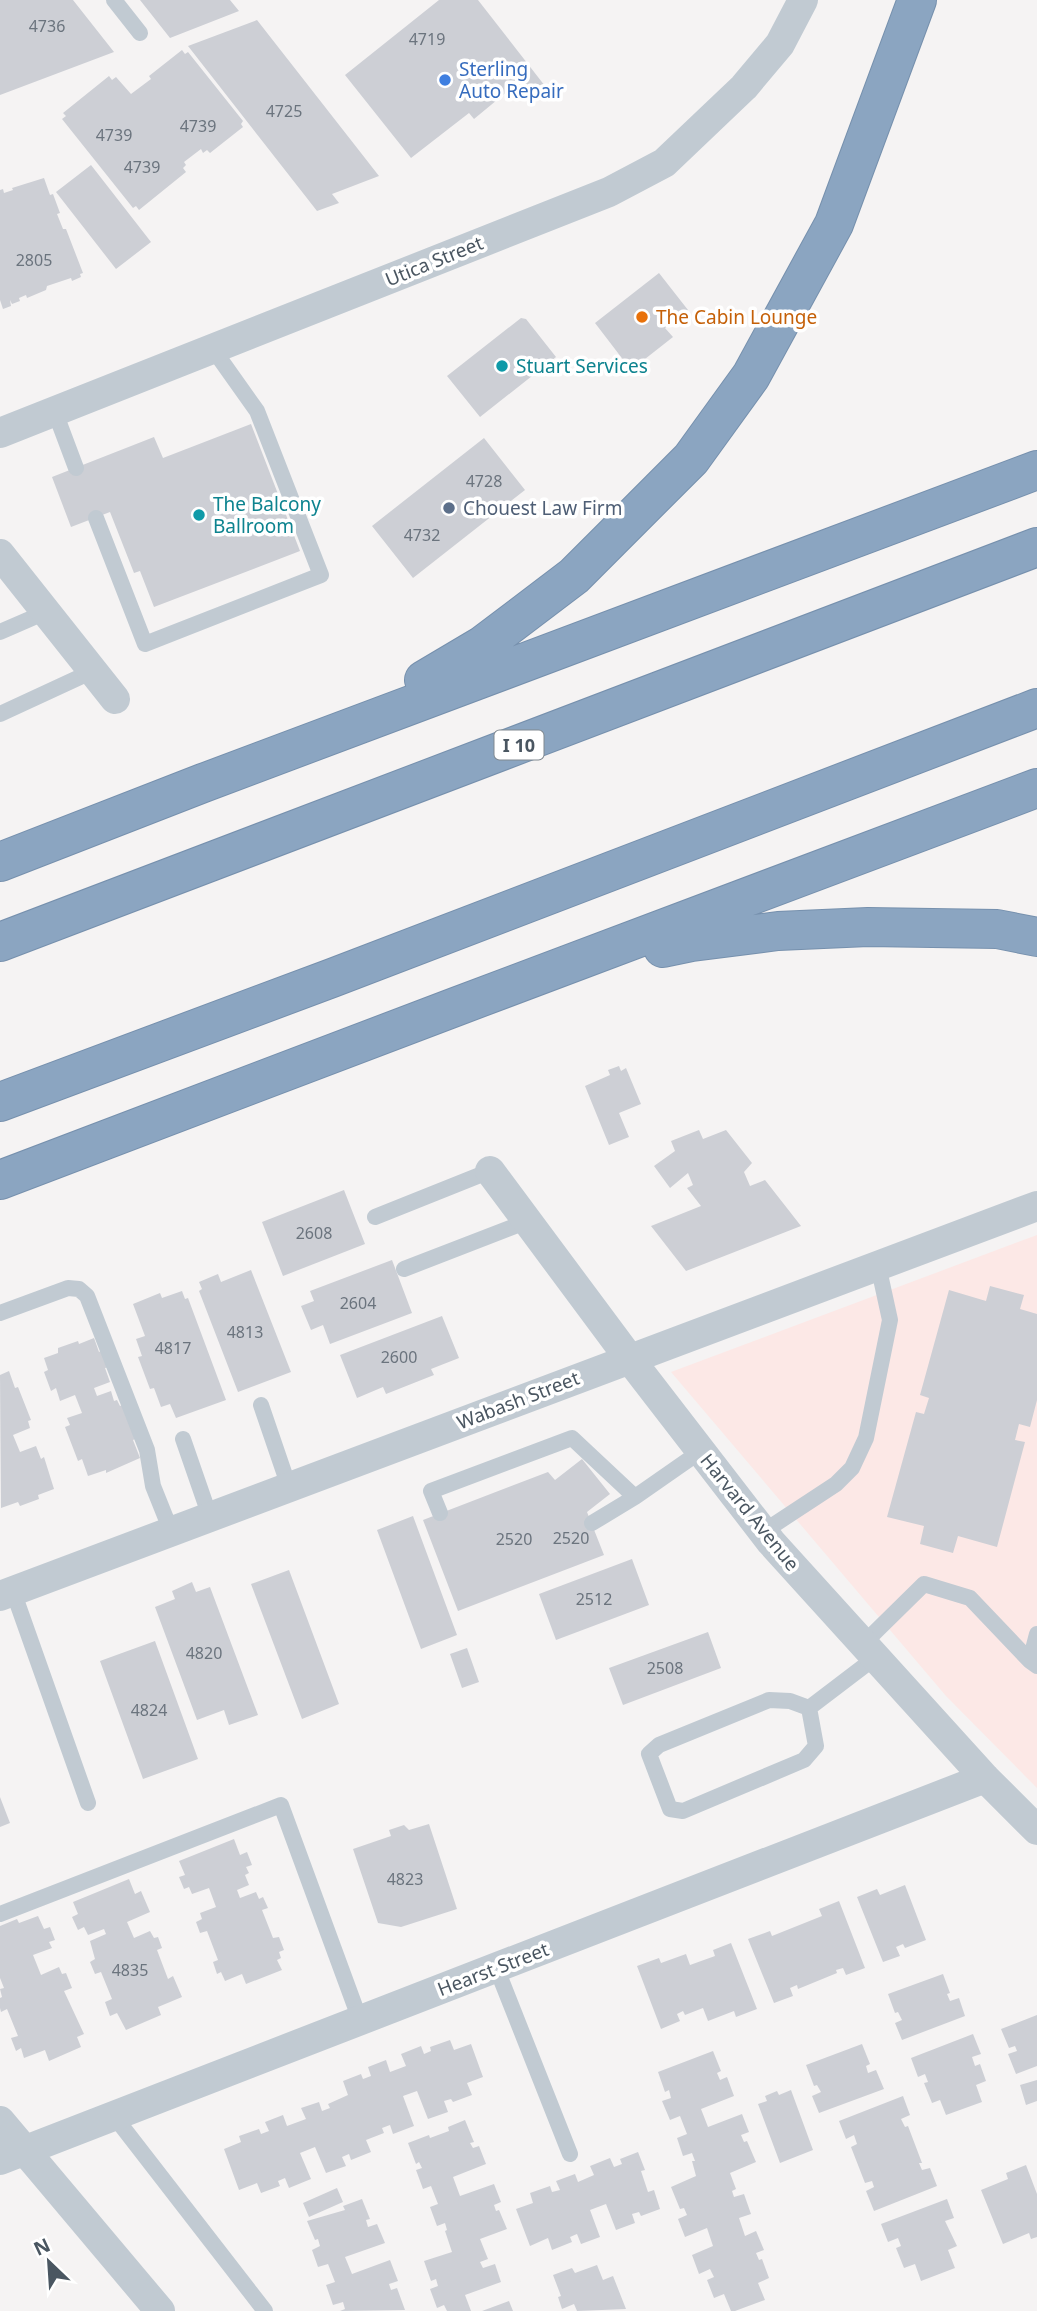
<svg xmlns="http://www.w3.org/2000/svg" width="1037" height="2311" font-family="'Noto Sans',sans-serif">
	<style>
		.medical { fill: #fce8e6 }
		.building { fill: #cdcfd5 }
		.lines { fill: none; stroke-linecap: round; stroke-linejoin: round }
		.motorway-casing { stroke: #7690ad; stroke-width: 40 }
		.service { stroke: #c1cad2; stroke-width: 16 }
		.minor { stroke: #c1cad2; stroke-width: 30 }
		.motorway { stroke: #8ba5c1; stroke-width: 38 }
		.shop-dot { fill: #3f7fe0; stroke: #fff; stroke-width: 2.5 }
		.food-dot { fill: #e8710a; stroke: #fff; stroke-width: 2.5 }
		.culture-dot { fill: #0f9aa8; stroke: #fff; stroke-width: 2.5 }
		.service-dot { fill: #5c6f8a; stroke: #fff; stroke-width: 2.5 }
		.labels { text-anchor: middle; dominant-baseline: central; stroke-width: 7; stroke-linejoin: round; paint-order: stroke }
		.number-label { font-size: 16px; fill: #6b747e }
		.shield { fill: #fff; stroke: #808990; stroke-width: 2 }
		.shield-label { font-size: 18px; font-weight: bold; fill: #4a5661 }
		.shop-label { font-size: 19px; fill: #366cbe; stroke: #fff; text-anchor: start }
		.street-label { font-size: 19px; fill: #4a5661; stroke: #fff }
		.food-label { font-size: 19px; fill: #c56008; stroke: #fff; text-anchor: start }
		.culture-label { font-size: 19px; fill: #0d838f; stroke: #fff; text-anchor: start }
		.service-label { font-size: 19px; fill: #4e5e75; stroke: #fff; text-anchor: start }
	</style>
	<rect width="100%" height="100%" fill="#f5f3f3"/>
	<path class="medical" d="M1037,1235V1788L946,1696L671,1372Z"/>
	<path class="building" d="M0,0H73L114,52L0,95Z
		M140,0H230L239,11L170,38Z
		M439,0H478L545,86L526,101L514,86L474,119L469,113L411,158L345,75Z
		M257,20L379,176L332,194L339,203L317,211L188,46Z
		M182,50L185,54L188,52L243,121L241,124L243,127L210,153L207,150L203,153L201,149L184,162L186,165L183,168L186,172L139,210L136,206L133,208L62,119L66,116L63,113L109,76L112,80L116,77L131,94L151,79L149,76Z
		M91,165L151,242L116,269L56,192Z
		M44,178L50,195L53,194L60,213L57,214L63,229H66L83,273L80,274L81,277L72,281L71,278L47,286L46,290L27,298L26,295L19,298L20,301L12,304L10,300L11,306L3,309L0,300V190L3,189L4,193L13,190L12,188Z
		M659,273L688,310L665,328L673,337L631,370L595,323Z
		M521,318L526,319L556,357L480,417L447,376Z
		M251,424L300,551L154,607L140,571L134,573L110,512L71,527L52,477L154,437L163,458Z
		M484,438L525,490L413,578L372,526Z
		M619,1066L621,1071L626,1068L641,1104L619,1113L629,1137L609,1145L585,1086L610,1075L608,1070Z
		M699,1130L703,1139L726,1130L752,1163L744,1172L750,1186L765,1180L801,1226L686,1271L651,1226L701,1206L687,1188L693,1185L688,1173L670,1188L654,1166L675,1151L671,1141Z
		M344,1190L365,1244L283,1276L262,1222Z
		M392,1260L412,1313L330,1344L323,1325L311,1330L301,1306L314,1301L310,1291Z
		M251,1270L291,1372L238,1392L199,1291L202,1289L199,1282L218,1274L221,1282Z
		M990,1286L1024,1295L1020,1309L1037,1314V1400L1030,1427L1019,1424L1015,1440L1025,1442L997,1547L958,1536L953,1553L920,1544L924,1526L887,1517L916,1412L924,1414L929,1398L920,1395L949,1290L986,1301Z
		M182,1291L185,1299L188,1298L226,1400L176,1418L170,1404L161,1407L154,1388L150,1389L138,1357L142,1356L136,1339L145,1336L133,1304L160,1293L162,1298Z
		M442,1316L459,1358L431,1369L434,1375L386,1394L383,1387L357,1398L340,1355Z
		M94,1338L99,1352L104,1349L110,1367L105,1368L110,1382L94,1388L97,1396L111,1391L114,1401L117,1400L120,1406L125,1404L137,1438L133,1440L140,1458L106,1473V1470L88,1476L82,1459L78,1461L65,1427L70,1425L67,1418L82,1413L75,1395L60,1401L56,1388L51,1391L44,1372L48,1370L44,1358L58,1353V1348L78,1341L79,1344Z
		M9,1371L15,1388L18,1387L31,1420L28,1421L30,1428L13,1435L20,1452L36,1446L41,1459L44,1457L54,1489L38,1495L39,1499L20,1506L18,1502L1,1508L0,1375Z
		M582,1459L610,1494L587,1512L604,1555L458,1611L423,1520L548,1472L555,1480Z
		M413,1516L457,1635L421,1649L377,1530Z
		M632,1559L649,1605L556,1640L539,1594Z
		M289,1570L339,1704L302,1719L251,1584Z
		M192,1582L196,1592L210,1587L258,1715L229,1725L224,1710L197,1720L155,1607L175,1599L172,1591Z
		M708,1632L721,1668L623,1705L609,1668Z
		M155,1641L198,1759L143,1779L100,1661Z
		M467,1648L479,1682L462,1688L450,1654Z
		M0,1797L10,1823L0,1827Z
		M429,1824L457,1909L401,1927L378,1923L353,1849L391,1836L389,1830L404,1825L409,1830Z
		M234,1839L240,1855L247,1852L252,1865L246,1867L249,1873L245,1875L249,1885L237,1890L240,1898L256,1892L259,1899L263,1897L268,1908L262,1910L273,1938L279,1937L284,1950L279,1952L281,1958L277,1960L282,1970L246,1984L242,1974L225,1981L221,1972L217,1974L213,1962L218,1960L207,1931L200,1933L196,1922L202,1919L200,1913L216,1907L209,1888L192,1894L189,1887L184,1889L179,1877L185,1875L179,1861Z
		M129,1879L135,1894L141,1891L150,1912L127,1922L134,1938L150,1931L154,1938L158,1937L162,1948L157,1950L168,1979L173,1976L182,1997L158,2007L161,2015L126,2030L117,2013L110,2016L105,2002L112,1999L101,1972L95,1974L90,1962L95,1959L90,1941L106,1934L104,1929L88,1935L84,1927L78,1930L72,1917L78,1914L73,1902Z
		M905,1885L926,1940L905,1948L903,1944L896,1947L900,1956L883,1962L857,1897L877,1889L880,1895Z
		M839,1901L865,1968L846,1975L843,1968L836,1970L837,1973L798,1989L797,1985L790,1988L793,1996L774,2003L748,1939L770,1931L772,1936L822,1916L819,1909Z
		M38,1916L44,1929L50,1927L55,1940L49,1942L52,1948L33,1955L41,1975L59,1967L62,1974L66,1973L72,1988L64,1991L84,2034L77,2037L81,2047L49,2061L45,2050L24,2058L21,2048L16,2051L11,2038L18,2036L7,2009L1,2012L0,2008V1998L2,1997L0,1989L4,1988L0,1978V1926L17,1919L19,1923Z
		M731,1943L757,2009L736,2017L734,2011L708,2021L703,2008L685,2015L683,2011L677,2014L680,2021L661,2029L637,1966L659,1958L661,1963L686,1954L690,1965L715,1956L713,1950Z
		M943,1974L950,1993L947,1994L950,2001L959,1998L965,2016L902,2040L895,2023L902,2020L898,2012L895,2013L888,1994Z
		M1037,2015V2066L1016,2074L1008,2054L1017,2051L1015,2046L1009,2048L1001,2029Z
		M973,2034L981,2054L972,2057L975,2066L980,2064L986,2081L976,2085L982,2102L946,2115L940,2100L932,2103L924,2083L928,2082L925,2074L918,2077L911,2058Z
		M450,2040L454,2050L471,2044L483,2077L467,2083L472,2095L453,2102L451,2099L444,2101L448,2112L428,2119L417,2091L403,2096L414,2126L393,2134L390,2125L382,2128L384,2133L366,2140L371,2152L351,2160L349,2154L342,2157L346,2166L326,2173L315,2147L300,2153L311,2179L289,2188L285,2178L278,2181L280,2186L261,2193L257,2183L239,2190L224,2149L241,2142L239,2136L259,2129L261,2134L269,2131L265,2122L283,2115L287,2126L306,2119L301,2108L319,2102L322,2111L330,2108L328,2104L348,2095L343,2081L361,2074L363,2079L371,2076L368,2067L386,2060L390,2072L406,2066L401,2054L421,2046L424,2054L431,2051L430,2047Z
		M862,2044L870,2064L866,2066L868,2073L876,2070L884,2089L819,2113L812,2096L821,2092L817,2085L814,2086L806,2065Z
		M713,2051L721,2071L717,2073L720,2080L727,2077L734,2096L701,2109L708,2127L742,2114L749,2132L741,2135L744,2142L747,2141L756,2162L730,2173L736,2189L732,2191L734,2197L744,2194L751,2214L739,2218L745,2236L756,2231L764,2250L756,2253L759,2260L762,2259L769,2278L758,2283L765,2300L735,2311H731L724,2294L714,2298L707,2280L714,2277L710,2269L699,2274L692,2255L713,2246L707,2228L685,2237L678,2219L687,2215L684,2208L680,2209L671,2187L696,2176L692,2161H695L692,2153L683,2156L677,2138L687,2134L680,2116L670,2120L662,2101L671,2098L669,2090L665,2092L658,2072Z
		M1037,2080V2101L1026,2105L1020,2085Z
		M791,2090L813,2150L780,2163L758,2104L767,2101L765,2096L777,2091L779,2095Z
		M903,2096L910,2115L901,2119L905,2127L908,2126L922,2163H919L922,2170L930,2168L937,2186L874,2211L866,2191L874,2187L872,2181L865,2183L851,2147L857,2144L854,2135L846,2139L839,2121Z
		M465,2120L474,2142L470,2143L473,2148L479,2146L486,2164L453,2177L460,2196L494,2184L501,2202L494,2205L496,2211L499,2210L507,2229L480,2239L488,2259L480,2262L483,2268L495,2264L501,2282L465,2295L471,2311H447L444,2305L437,2308L430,2289L438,2286L436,2279L431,2281L424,2261L452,2252L445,2231L447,2230L445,2223L437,2226L430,2207L438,2204L431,2186L423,2189L416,2170L422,2168L419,2162L416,2164L408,2143L429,2135L430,2138L449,2131L448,2127Z
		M638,2152L645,2170L641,2171L648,2192L654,2190L660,2209L641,2216L639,2212L632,2214L635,2223L616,2230L606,2204L590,2210L600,2237L581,2244L577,2234L570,2237L572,2242L552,2250L548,2238L530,2246L516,2209L533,2203L530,2193L550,2186L552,2192L560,2190L556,2181L575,2174L578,2182L594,2175L590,2166L610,2158L614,2167L622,2164L620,2159Z
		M1026,2165L1037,2194V2237L1031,2239L1029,2233L1003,2244L981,2190L1008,2179L1006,2173Z
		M337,2188L343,2202L309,2217L303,2203Z
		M362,2199L370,2219L366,2220L368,2227L377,2224L385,2243L345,2257L352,2274L390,2260L398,2281L389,2284L391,2290L397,2288L405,2310L340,2311L345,2309L343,2302L333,2305L326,2285L335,2282L328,2264L318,2267L312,2250L320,2246L318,2239L315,2240L307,2221L345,2210L343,2206Z
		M947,2199L954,2218L945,2221L957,2246L948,2250L955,2268L921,2281L915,2264L904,2268L896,2248L901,2246L898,2238L888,2242L881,2224Z
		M597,2265L603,2280L613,2276L626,2309L577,2311L574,2304L562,2309L558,2297L561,2296L553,2275L572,2268L575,2273Z
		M509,2301L513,2311H482Z"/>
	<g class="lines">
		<defs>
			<path id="motorway" d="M424,680L483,645L574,576L691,459L751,376L834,224L917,0
				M0,862L203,783L1037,470
				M0,942L1037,547
				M663,948L692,942L778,931L868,927L997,929L1037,937
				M0,1102L332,978L1037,708
				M0,1180C345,1047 691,919 1037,788"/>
		</defs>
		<use href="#motorway" class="motorway-casing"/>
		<path class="service" d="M114,0L140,33
			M55,412L76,468
			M96,518L145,644L321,575L257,411L213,349
			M0,632L46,612
			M0,714L93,671
			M375,1217L490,1171
			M404,1269L528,1221
			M0,1313L68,1288L79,1289L87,1296L147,1450L153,1486L171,1531
			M261,1405L289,1487
			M183,1439L210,1517
			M440,1513L431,1491L572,1438L635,1497L701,1451
			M592,1523L635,1497
			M763,1532L836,1484L852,1468L866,1438L890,1320L878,1265
			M13,1591L88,1803
			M863,1644L924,1584L970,1598L1030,1661L1037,1666
			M1030,1661L1037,1634
			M769,1700L790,1701L809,1708L816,1746L804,1760L683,1811L670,1809L649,1754L659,1745Z
			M809,1708L876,1657
			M0,1914L281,1805L360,2020
			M496,1967L570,2154
			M114,2116L265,2311"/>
		<path class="minor" d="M0,433L609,192L664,163L744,87L780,44L803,0
			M0,554L115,699
			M490,1171L629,1358L771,1542L985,1778L1037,1830
			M0,1596L1037,1206
			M0,2121L160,2311
			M0,2160L985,1778"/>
		<use href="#motorway" class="motorway"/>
	</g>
	<circle class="shop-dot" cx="445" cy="80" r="7"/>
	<circle class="food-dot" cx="642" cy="317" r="7"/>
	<g class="culture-dot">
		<circle cx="502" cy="366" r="7"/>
		<circle cx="199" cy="515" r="7"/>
	</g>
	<circle class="service-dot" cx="449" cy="508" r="7"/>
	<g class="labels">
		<g class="number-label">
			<text x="47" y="26">4736</text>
			<text x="427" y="39">4719</text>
			<text x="284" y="111">4725</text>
			<text x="198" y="126">4739</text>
			<text x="114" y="135">4739</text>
			<text x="142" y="167">4739</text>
			<text x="34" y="260">2805</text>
			<text x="484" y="481">4728</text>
			<text x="422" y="535">4732</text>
			<text x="314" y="1233">2608</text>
			<text x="358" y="1303">2604</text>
			<text x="245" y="1332">4813</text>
			<text x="173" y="1348">4817</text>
			<text x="399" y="1357">2600</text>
			<text x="571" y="1538">2520</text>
			<text x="514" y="1539">2520</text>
			<text x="594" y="1599">2512</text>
			<text x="204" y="1653">4820</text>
			<text x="665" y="1668">2508</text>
			<text x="149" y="1710">4824</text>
			<text x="405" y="1879">4823</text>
			<text x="130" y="1970">4835</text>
		</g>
		<rect class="shield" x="494.5" y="730.5" width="49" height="29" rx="5"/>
		<g class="shield-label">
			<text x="519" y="745">I 10</text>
		</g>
		<g class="shop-label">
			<text x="459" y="69">Sterling<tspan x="459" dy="22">Auto Repair</tspan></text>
		</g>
		<g class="street-label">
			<text transform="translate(434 261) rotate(-22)">Utica Street</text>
			<text transform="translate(518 1400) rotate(-21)">Wabash Street</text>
			<text transform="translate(750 1512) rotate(51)">Harvard Avenue</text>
			<text transform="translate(493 1969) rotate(-21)">Hearst Street</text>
		</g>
		<g class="food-label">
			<text x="656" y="317">The Cabin Lounge</text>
		</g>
		<g class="culture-label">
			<text x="516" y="366">Stuart Services</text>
			<text x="213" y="504">The Balcony<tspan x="213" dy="22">Ballroom</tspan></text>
		</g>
		<g class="service-label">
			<text x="463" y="508">Chouest Law Firm</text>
		</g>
	</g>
	<g transform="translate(49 2262) rotate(335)" stroke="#ffffff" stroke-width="5" paint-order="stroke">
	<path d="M0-5L12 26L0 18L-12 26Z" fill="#4a5661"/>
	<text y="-10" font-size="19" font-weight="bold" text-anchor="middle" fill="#4a5661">N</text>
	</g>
</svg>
